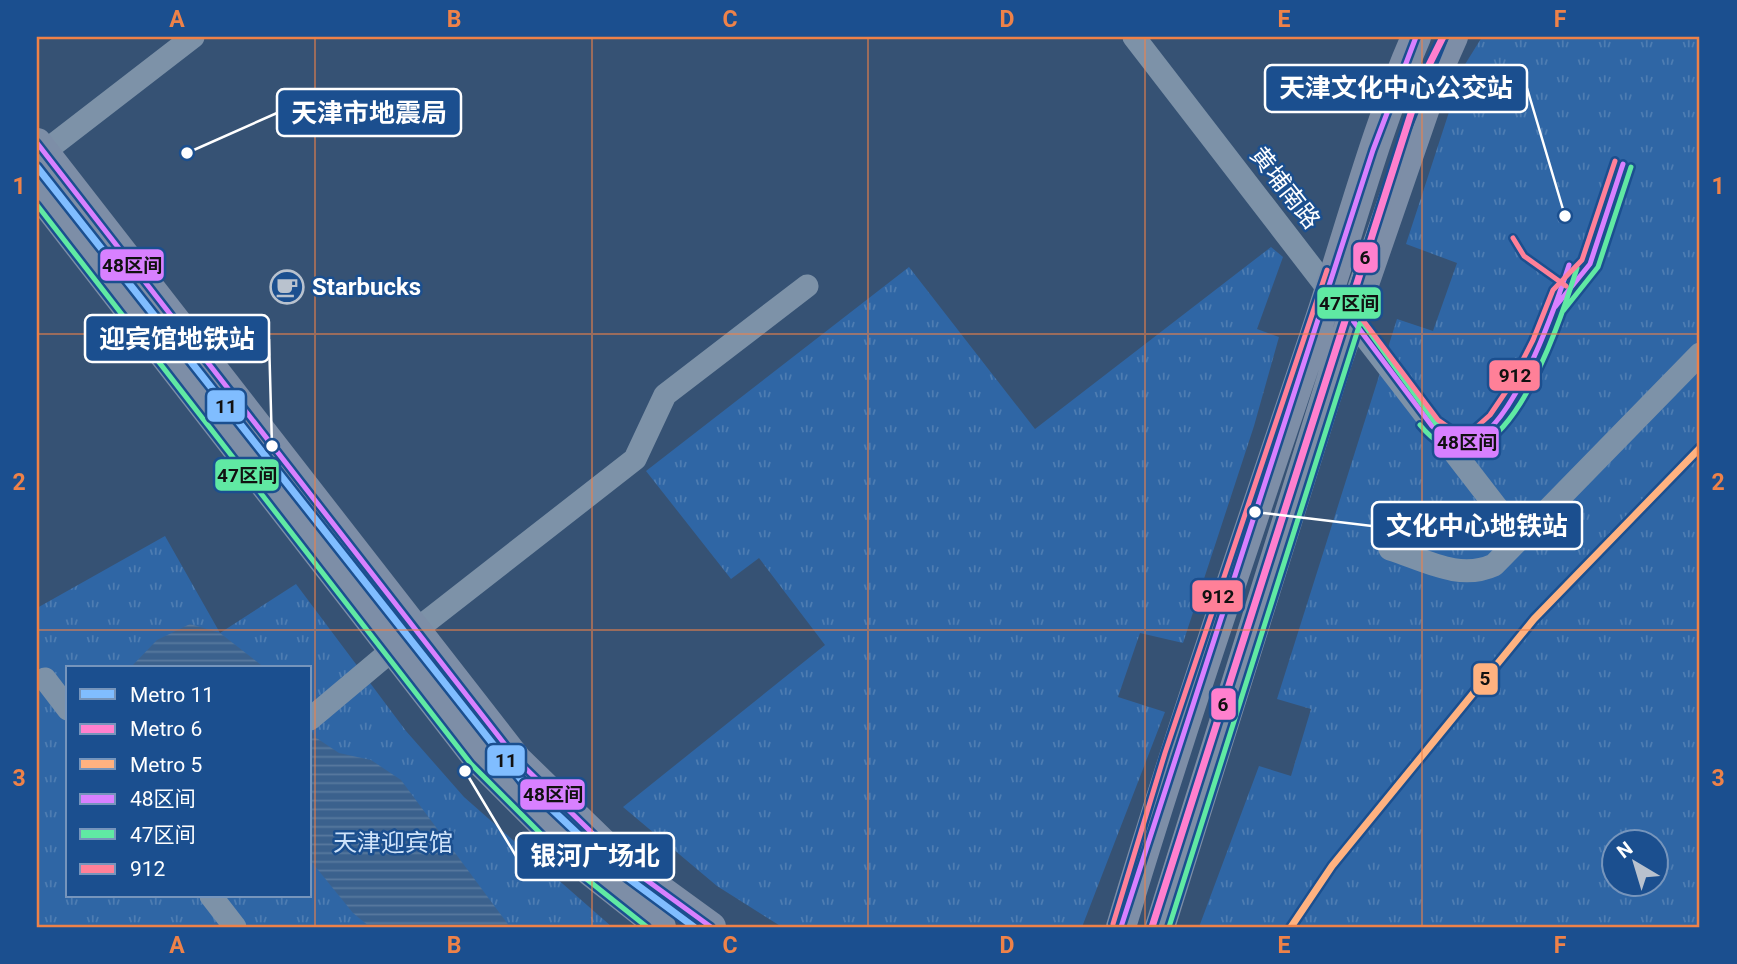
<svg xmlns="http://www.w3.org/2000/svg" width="1737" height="964" font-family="Roboto,'Noto Sans SC',sans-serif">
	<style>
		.park { fill: url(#park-tufts); fill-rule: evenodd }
		.water { fill: url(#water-rules) }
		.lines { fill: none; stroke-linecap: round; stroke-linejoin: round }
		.minor { stroke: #7d92a8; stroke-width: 23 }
		.major { stroke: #7d8ea7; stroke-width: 30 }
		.bus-1-casing { stroke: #1b4f8f; stroke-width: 10 }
		.bus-2-casing { stroke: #1b4f8f; stroke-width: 10 }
		.bus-3-casing { stroke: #1b4f8f; stroke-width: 10 }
		.bus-1 { stroke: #d880ff; stroke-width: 5 }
		.bus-2 { stroke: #60e9a3; stroke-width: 5 }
		.bus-3 { stroke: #ff8098; stroke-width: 5 }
		.metro-1-casing { stroke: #1b4f8f; stroke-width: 12 }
		.metro-2-casing { stroke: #1b4f8f; stroke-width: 12 }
		.metro-3-casing { stroke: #1b4f8f; stroke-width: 12 }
		.metro-1 { stroke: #80bdff; stroke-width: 7 }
		.metro-2 { stroke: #ff80ce; stroke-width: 7 }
		.metro-3 { stroke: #ffb280; stroke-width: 7 }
		.grid { fill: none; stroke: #ee8249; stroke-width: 2; stroke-opacity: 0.55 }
		.labels { text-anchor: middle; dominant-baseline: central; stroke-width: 5; stroke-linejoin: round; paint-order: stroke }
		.street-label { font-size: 24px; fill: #fff; stroke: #1b4f8f }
		.poi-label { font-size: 24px; font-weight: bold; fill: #fff; stroke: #1b4f8f; text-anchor: start }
		.park-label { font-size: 24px; fill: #cfe3fa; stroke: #1b4f8f }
		.leader { fill: none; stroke: #fff; stroke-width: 2.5 }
		.callout-dot { fill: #fff; stroke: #1b4f8f; stroke-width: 2.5 }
		.callout { fill: #1b4f8f; stroke: #fff; stroke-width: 2.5 }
		.callout-label { font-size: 26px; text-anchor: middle; font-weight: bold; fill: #fff }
		.line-badge { stroke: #1b4f8f; stroke-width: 2.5 }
		.pale-badge-label { font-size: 19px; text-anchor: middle; font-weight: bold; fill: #111 }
		.neatline { fill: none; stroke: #ee8249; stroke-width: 2.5 }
		.grid-label { font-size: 23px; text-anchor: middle; font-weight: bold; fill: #ee8249 }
	</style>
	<defs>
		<pattern id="park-tufts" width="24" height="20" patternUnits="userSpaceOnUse" patternTransform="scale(1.75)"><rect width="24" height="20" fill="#2f66a5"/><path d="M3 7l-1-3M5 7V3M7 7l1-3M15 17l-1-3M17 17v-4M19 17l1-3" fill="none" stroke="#4e7db2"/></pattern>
		<pattern id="water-rules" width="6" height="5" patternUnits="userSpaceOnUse" patternTransform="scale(1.75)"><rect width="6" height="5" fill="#3b618d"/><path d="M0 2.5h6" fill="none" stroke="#58799e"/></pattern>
	</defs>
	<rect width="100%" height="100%" fill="#365274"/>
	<path class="park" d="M1482,37H1700V927H1199L1259,766L1291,776L1311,709L1277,699L1397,319L1433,331L1457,263L1406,244L1464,66ZM1614,842H1656V884H1614Z
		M1271,247L1283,257L1257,329L1279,337L1254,426L1183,643L1140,633L1118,697L1165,712L1082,927H782L717,886L623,807L825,645L759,558L731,579L646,471L909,267L1035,429Z
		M165,536L220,633L296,584L406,731L464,797L612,927H37V608ZM68,668H310V896H68Z"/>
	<path class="water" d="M190,624L220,633L265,668H130L157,640Z
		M310,727L315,737L339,753L371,760L401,780L510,927H370L353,913L310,860Z"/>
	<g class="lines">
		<path class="minor" d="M1134,37L1521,539
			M44,152L193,37
			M1390,549C1425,560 1459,581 1494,565L1700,354
			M45,679L68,709
			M310,719L416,630L635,459L665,395L807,286
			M211,896L235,927"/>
		<path class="major" d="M37,143L517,760L623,863L711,927
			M37,191L478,759L590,871L661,927
			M1121,927C1180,731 1247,537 1312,343C1347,241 1373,136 1416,37
			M1160,927L1337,362L1437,73L1453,37"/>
		<defs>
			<path id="bus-1" d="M37,143L517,760L623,863L711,927
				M1330,290L1432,426C1441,433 1453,445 1465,443C1511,437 1556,305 1569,265
				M1555,307L1590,264L1623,164
				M1121,927L1373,150L1416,37"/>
			<path id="bus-2" d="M1444,37L1405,133L1349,304L1453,447
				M37,205L471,764L584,877L647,927
				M1563,311L1598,267L1631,167
				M1420,425C1498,519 1560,321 1577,268
				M1169,927L1360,323"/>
			<path id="bus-3" d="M1513,238L1524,256L1566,286
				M1359,315L1438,420L1454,431L1471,432L1490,415L1509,387L1533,340L1553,290L1582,260L1615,161
				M1113,924L1165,753L1327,270"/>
		</defs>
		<use href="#bus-1" class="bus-1-casing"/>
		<use href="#bus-2" class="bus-2-casing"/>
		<use href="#bus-3" class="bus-3-casing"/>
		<use href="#bus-1" class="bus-1"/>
		<use href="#bus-2" class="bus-2"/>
		<use href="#bus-3" class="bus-3"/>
		<defs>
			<path id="metro-1" d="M37,167L523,782L613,867L694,927"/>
			<path id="metro-2" d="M1152,927L1422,79L1443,37"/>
			<path id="metro-3" d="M1291,927L1332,866L1534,619L1700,448"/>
		</defs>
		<use href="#metro-1" class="metro-1-casing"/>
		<use href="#metro-2" class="metro-2-casing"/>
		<use href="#metro-3" class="metro-3-casing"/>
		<use href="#metro-1" class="metro-1"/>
		<use href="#metro-2" class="metro-2"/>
		<use href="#metro-3" class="metro-3"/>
	</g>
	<path class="grid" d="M315,37V927M592,37V927M868,37V927M1145,37V927M1422,37V927M37,334H1700M37,630H1700"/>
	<defs>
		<symbol id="cafe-ring" viewBox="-11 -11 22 22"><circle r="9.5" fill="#1b4f8f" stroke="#b9c2ce" stroke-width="1.5"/><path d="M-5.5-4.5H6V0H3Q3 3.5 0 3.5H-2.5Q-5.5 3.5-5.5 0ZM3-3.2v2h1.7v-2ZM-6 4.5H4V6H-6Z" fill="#b9c2ce"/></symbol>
	</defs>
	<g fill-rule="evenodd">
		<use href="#cafe-ring" x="268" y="268" width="38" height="38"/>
	</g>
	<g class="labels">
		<g class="street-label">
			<text transform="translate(1285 188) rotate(52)">黄埔南路</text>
		</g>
		<g class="poi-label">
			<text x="312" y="287">Starbucks</text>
		</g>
		<g class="park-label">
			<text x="393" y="843">天津迎宾馆</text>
		</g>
	</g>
	<path class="leader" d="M1565 216L1527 88M187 153L277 113M272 446L269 339M1255 512L1372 526M465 771L516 856"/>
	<g class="callout-dot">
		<circle cx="1565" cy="216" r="7"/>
		<circle cx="187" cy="153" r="7"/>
		<circle cx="272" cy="446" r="7"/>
		<circle cx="1255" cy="512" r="7"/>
		<circle cx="465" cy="771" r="7"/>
	</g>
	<g class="callout">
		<rect x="1265" y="65" width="262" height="47" rx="7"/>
		<rect x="277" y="89" width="184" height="47" rx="7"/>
		<rect x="85" y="315" width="184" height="47" rx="7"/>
		<rect x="1372" y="502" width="210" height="47" rx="7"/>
		<rect x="516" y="833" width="158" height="47" rx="7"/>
	</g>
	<g class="callout-label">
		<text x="1396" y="97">天津文化中心公交站</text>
		<text x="369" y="122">天津市地震局</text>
		<text x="177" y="348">迎宾馆地铁站</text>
		<text x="1477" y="535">文化中心地铁站</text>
		<text x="595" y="865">银河广场北</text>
	</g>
	<g class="line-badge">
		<rect x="1352" y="241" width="27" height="33" rx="7" fill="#ff80ce"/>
		<rect x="99" y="248" width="66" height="34" rx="7" fill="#d880ff"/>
		<rect x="1316" y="286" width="66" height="34" rx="7" fill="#60e9a3"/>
		<rect x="1488" y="359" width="53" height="33" rx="7" fill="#ff8098"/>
		<rect x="206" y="389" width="40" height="34" rx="7" fill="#80bdff"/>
		<rect x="1433" y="425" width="67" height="34" rx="7" fill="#d880ff"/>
		<rect x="214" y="458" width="66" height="34" rx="7" fill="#60e9a3"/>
		<rect x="1191" y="579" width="53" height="34" rx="7" fill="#ff8098"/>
		<rect x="1472" y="662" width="27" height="34" rx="7" fill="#ffb280"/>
		<rect x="1210" y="687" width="27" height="34" rx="7" fill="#ff80ce"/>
		<rect x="486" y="744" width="40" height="33" rx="7" fill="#80bdff"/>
		<rect x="519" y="778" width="67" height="33" rx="7" fill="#d880ff"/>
	</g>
	<g class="pale-badge-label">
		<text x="1365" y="264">6</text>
		<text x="132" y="272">48区间</text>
		<text x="1349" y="310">47区间</text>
		<text x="1515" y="382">912</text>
		<text x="226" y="413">11</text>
		<text x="1467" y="449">48区间</text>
		<text x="247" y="482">47区间</text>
		<text x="1218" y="603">912</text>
		<text x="1485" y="685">5</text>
		<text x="1223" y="711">6</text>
		<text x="506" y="767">11</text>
		<text x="553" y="801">48区间</text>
	</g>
	<rect width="1737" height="964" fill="none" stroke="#1b4f8f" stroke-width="77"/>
	<rect x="66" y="666" width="245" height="231" fill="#1b4f8f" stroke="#7695bc" stroke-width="2"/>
	<rect x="80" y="689" width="35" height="10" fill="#80bdff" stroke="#7695bc" stroke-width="2"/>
	<text x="130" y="702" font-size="21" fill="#ffffff">Metro 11</text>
	<rect x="80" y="724" width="35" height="10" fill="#ff80ce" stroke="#7695bc" stroke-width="2"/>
	<text x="130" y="736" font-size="21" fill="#ffffff">Metro 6</text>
	<rect x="80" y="759" width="35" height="10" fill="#ffb280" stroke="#7695bc" stroke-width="2"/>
	<text x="130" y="772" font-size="21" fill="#ffffff">Metro 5</text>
	<rect x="80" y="794" width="35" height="10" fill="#d880ff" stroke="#7695bc" stroke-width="2"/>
	<text x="130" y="806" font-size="21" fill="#ffffff">48区间</text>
	<rect x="80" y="829" width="35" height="10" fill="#60e9a3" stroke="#7695bc" stroke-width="2"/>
	<text x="130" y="842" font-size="21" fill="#ffffff">47区间</text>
	<rect x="80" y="864" width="35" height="10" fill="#ff8098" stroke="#7695bc" stroke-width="2"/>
	<text x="130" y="876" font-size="21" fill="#ffffff">912</text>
	<g transform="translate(1635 863) rotate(322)"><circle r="33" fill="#1b4f8f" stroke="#7695bc" stroke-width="2"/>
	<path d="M0-5L12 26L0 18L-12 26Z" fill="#b9c2ce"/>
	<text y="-10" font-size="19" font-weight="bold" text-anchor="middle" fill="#ffffff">N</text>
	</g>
	<rect x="38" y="38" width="1660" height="888" class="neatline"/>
	<g class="grid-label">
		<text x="177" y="27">A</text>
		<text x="454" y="27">B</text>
		<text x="730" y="27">C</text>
		<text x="1007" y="27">D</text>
		<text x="1284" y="27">E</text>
		<text x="1560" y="27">F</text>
		<text x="19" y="194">1</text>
		<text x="1718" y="194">1</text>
		<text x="19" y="490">2</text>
		<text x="1718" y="490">2</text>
		<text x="19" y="786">3</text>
		<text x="1718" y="786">3</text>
		<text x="177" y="953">A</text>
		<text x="454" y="953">B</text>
		<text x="730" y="953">C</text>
		<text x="1007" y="953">D</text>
		<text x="1284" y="953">E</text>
		<text x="1560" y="953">F</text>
	</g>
</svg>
